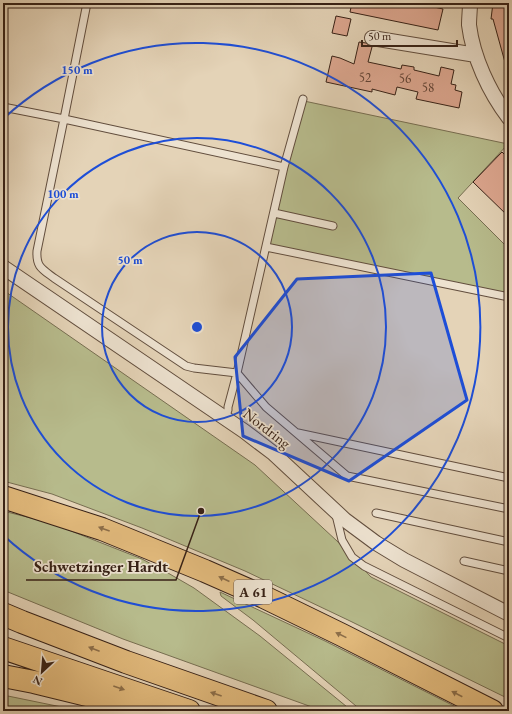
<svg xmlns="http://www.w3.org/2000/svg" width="512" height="714" font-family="'EB Garamond',serif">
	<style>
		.green { fill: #b7bb8c; stroke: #776e51 }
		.building { fill: #dda790; stroke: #372116 }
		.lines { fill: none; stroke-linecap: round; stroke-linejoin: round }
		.service-casing { stroke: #624e3e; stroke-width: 9 }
		.minor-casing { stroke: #624e3e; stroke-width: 16 }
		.motorway-casing { stroke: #372116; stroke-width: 24 }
		.service { stroke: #ede2d0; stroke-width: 7 }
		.minor { stroke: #ede2d0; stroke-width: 14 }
		.motorway { stroke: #e2ba7c; stroke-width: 22 }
		.oneway { fill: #8c6e49 }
		.marked { fill: #1d4ed8; fill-opacity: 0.2; stroke: #1d4ed8; stroke-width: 3; stroke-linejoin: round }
		.ring { fill: none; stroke: #1d4ed8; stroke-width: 2 }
		.labels { text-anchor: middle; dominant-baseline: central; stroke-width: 3.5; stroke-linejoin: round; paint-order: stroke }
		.number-label { font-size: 13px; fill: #604234 }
		.shield { fill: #ede2d0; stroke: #6e5b4e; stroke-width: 1 }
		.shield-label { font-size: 14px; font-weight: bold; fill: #372116 }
		.street-label { font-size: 15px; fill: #372116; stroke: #ede2d0 }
		.centre { fill: #1d4ed8; stroke: #ede2d0; stroke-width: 2 }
		.ring-label { font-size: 12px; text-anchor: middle; font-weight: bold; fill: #1d4ed8; stroke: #ede2d0; stroke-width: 3.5; stroke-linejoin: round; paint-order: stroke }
		.leader { fill: none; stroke: #372116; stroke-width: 1.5 }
		.callout-dot { fill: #372116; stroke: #ede2d0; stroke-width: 1.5 }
		.callout-label { font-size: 16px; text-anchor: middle; font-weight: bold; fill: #372116; stroke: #ede2d0; stroke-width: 3.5; stroke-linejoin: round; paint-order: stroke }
	</style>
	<rect width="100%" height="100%" fill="#e4d3b7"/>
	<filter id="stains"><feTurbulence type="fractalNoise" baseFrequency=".005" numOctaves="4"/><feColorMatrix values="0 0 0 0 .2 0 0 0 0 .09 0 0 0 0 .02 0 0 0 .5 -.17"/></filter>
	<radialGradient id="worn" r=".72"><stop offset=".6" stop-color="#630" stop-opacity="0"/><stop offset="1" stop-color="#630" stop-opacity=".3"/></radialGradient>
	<path class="green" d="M304,101L508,144L458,198L509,249V295L268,246Z
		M3,290L255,465L337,541L371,577L509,646V699L348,620L245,571L142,528L52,494L3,481Z
		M3,511L51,523L142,559L168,573L194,588L260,636L352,711H323L123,639L3,590Z
		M220,592L325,641L464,711H362L253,620L221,596Z
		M3,695L81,711H3Z"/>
	<path class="building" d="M352,3H416L443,9L438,30L350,12Z
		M493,3H509V66H506L493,19H491Z
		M336,16L351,19L347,36L332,33Z
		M359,42L366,43L372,47L368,62L401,69L402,65L414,67V70L439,76L441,67L454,70L451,84L456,85L455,90L462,92L459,108L416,99L418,92L397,87L395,95L372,89V92L326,82L332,56L340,58L354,64Z
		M502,152L509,159V217L473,182Z"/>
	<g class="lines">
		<defs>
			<path id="service" d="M3,107L64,119L87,3
				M284,167L303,99
				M274,213L333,226
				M266,247L509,297
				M225,418L228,410V407L237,373L194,368L186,366L54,278C42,269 36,267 37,251L64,119L284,167L237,373L266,407L347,476L509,509
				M298,433L509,478
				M376,513L509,542
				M336,515L342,540L352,557L364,566L509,638
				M464,561L509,571"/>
			<path id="minor" d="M470,3C470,10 469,18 469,25C473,57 489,92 509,118
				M372,38L476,55
				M3,267L244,431L273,453L345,520L376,543L404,560L509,614"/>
			<path id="motorway" d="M3,497L102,529L205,571L264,597L342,635L492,711
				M3,614L22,622L126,662L266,711
				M3,648L189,711
				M3,676L34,682L136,707"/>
		</defs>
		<use href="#service" class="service-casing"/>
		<use href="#minor" class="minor-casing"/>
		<use href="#motorway" class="motorway-casing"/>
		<use href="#service" class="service"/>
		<use href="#minor" class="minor"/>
		<use href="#motorway" class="motorway"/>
	</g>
	<defs><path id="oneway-solid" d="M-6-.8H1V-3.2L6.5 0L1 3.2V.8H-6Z"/></defs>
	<g class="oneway">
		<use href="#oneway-solid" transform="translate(104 529) rotate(-160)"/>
		<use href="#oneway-solid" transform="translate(224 579) rotate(-155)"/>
		<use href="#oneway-solid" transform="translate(341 635) rotate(-154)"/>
		<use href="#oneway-solid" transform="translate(94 649) rotate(-159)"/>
		<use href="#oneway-solid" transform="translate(119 688) rotate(19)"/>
		<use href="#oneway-solid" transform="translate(216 694) rotate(-161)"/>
		<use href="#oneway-solid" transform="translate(457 694) rotate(-153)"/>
	</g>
	<path class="marked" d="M431,273L467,400L349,481L243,436L235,357L297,279Z"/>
	<g class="ring">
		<circle cx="197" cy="327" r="95"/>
		<circle cx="197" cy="327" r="189"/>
		<path d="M3 119A284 284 0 1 1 3 535"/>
	</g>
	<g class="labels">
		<g class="number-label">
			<text x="365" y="77">52</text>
			<text x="405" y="78">56</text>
			<text x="428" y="87">58</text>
		</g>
		<rect class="shield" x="234" y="580" width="38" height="24" rx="3"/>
		<g class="shield-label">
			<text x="253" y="592">A 61</text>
		</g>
		<g class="street-label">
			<text transform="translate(267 428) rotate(38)">Nordring</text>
		</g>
	</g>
	<circle cx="197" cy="327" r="6" class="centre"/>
	<g class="ring-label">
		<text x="77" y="74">150 m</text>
		<text x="63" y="198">100 m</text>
		<text x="130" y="264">50 m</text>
	</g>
	<path class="leader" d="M201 511L176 580H26"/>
	<circle class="callout-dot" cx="201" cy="511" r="4"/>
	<g class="callout-label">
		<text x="101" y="572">Schwetzinger Hardt</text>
	</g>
	<rect width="512" height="714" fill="none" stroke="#e4d3b7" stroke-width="16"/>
	<rect x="4" y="4" width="504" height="706" fill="none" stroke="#372116" stroke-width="2"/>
	<rect x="8" y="8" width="496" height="698" fill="none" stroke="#372116"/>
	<g transform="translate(42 672) rotate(206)" stroke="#ede2d0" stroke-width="3" paint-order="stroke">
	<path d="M0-3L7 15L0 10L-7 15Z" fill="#372116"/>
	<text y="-6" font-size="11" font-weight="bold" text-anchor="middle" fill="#372116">N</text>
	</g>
	<path d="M362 40v6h95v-6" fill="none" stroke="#372116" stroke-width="2"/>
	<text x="368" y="40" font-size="12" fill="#372116" stroke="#ede2d0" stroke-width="3" paint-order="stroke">50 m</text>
	<rect width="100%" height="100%" filter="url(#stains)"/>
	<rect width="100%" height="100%" fill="url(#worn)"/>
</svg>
